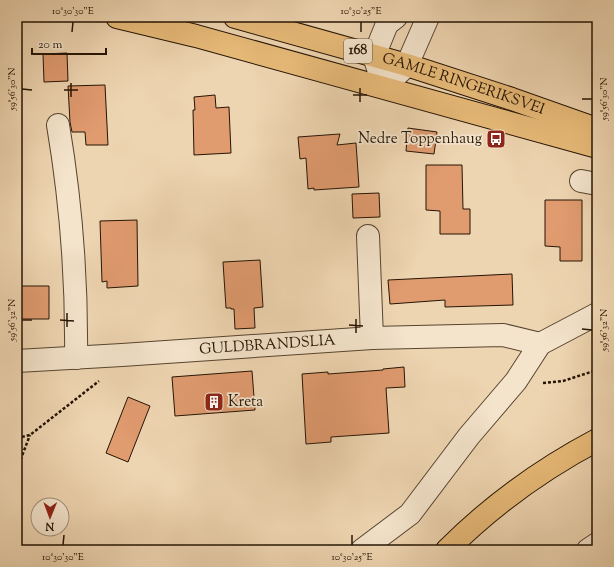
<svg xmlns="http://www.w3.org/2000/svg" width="614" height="567" font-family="'Sorts Mill Goudy',serif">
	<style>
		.building { fill: #e09b6f; stroke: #251404 }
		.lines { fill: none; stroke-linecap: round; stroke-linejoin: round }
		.minor-casing { stroke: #57442f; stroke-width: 24 }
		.major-casing { stroke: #251404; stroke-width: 24 }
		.path { stroke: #251404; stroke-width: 2.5; stroke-dasharray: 3 2; stroke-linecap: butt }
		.minor { stroke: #f4e4cc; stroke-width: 22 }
		.major { stroke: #e7ba78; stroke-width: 22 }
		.ticks { fill: none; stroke: #251404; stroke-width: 1.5 }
		.labels { text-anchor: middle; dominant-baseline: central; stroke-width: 3.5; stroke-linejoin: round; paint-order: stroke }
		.shield { fill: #f4e4cc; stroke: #635240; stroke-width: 1 }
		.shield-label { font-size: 14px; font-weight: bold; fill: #251404 }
		.street-label { font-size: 15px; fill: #251404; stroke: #f4e4cc }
		.poi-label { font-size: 15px; fill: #251404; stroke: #f4e4cc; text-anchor: end }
		.neatline { fill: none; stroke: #251404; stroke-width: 1.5 }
		.ticks-label { font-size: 10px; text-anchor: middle; fill: #251404 }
	</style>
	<rect width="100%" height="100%" fill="#eed5b1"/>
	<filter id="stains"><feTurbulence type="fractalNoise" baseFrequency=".005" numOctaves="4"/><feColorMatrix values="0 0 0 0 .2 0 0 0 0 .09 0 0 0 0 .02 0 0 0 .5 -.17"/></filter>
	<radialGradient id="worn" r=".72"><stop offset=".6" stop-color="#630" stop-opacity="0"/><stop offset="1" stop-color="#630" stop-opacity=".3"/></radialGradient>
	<path class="building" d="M67,53L68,81L44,82L43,54Z
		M105,85L108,145H86L85,132H72L70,122L68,86Z
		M215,95L216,108L229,107L231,153L194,155L193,110H195L194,97Z
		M408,128L437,132L434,154L406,151Z
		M340,134L337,145L356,143L359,187L314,190V188L308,189L306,158L300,159L298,137Z
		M426,165H462L463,209H470V234H440V211L426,210Z
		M379,193L380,217L353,218L352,194Z
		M545,200H582V261H560V247L545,246Z
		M137,220L138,286L107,288V281L102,282L100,221Z
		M260,260L263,307L254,308L255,328L235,329L234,309H231V308H226L223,262Z
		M512,274L513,305L445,307V300L390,304L388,280Z
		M17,286H49V319H17Z
		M404,367L405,387L386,388L389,433L331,437V442L306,444L302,374L328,372V374L383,370V369Z
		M252,371L255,410L175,416L172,377Z
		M128,397L150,406L128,462L106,453Z"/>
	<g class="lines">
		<defs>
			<g id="minor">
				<path d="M396,17L387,24L374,56L384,87L407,65L428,17"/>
				<path d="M58,125C71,202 77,280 76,358"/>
				<path d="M581,181L597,184"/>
				<path d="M368,236L372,338"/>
				<path id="s1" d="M17,361L122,355L372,338L503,335L540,344"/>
				<path d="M362,550L410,514L469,436L516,381L540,344L597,314"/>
				<path d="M588,550L597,544"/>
			</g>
			<g id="major">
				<path d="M117,17L196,36L597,147"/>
				<path id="s2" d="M235,17L407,65L512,99L597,129"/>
				<path d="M447,550C491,506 542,469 597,440"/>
			</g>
		</defs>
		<use href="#minor" class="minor-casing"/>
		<use href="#major" class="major-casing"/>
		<path class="path" d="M543,383L563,381L597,370
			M17,438L30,435L99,381
			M17,469L30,435"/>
		<use href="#minor" class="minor"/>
		<use href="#major" class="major"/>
	</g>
	<path class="ticks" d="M72,32L73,22M361,32V22M22,89L32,90M64,90H78M353,95H367M71,97V83M582,99H592M360,102V88M22,320H32M60,320L74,321M349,325L363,326M67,327V313M582,329L592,330M356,333V319M63,545L64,535M352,545V535"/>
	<defs>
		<symbol id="bus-square" viewBox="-11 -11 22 22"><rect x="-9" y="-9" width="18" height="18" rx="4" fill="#8f2418" stroke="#f4e4cc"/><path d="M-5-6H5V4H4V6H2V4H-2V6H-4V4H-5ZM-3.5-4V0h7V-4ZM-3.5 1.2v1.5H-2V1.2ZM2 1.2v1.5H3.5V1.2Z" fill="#fff"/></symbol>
		<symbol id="building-square" viewBox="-11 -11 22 22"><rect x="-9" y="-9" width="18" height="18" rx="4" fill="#8f2418" stroke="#f4e4cc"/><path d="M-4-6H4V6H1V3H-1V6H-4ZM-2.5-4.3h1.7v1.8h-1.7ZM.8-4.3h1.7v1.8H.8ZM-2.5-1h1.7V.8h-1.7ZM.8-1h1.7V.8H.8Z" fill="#fff"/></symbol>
	</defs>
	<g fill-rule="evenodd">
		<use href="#bus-square" x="485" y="128" width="22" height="22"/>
		<use href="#building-square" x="203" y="391" width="22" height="22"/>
	</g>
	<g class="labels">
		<rect class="shield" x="344" y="39" width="28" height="24" rx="3"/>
		<g class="shield-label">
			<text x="358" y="51">168</text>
		</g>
		<g class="street-label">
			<text stroke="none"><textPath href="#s2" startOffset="238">GAMLE RINGERIKSVEI</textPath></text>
			<text stroke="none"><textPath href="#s1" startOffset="251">GULDBRANDSLIA</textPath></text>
		</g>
		<g class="poi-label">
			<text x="482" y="139">Nedre Toppenhaug</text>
			<text x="228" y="402" text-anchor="start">Kreta</text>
		</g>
	</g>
	<rect width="614" height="567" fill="none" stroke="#eed5b1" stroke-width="44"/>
	<g transform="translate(50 517) rotate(181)"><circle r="19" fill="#f4e4cc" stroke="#a1917c"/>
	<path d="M0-3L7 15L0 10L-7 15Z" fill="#8f2418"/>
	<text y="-6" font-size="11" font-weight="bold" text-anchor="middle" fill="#251404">N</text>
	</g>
	<path d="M32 48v6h74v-6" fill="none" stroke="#251404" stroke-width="2"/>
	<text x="38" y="48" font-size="12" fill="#251404" stroke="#f4e4cc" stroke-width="3" paint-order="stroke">20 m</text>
	<rect x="22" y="22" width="570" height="523" class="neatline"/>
	<g class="ticks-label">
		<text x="73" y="14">10°30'30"E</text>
		<text x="361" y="14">10°30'25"E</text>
		<text transform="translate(11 89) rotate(-90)" y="4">59°56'30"N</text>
		<text transform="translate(603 99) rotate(-90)" y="4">59°56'30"N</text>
		<text transform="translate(11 320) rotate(-90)" y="4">59°56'32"N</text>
		<text transform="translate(603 330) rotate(-90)" y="4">59°56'32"N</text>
		<text x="63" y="560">10°30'30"E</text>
		<text x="352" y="560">10°30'25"E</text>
	</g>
	<rect width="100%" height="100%" filter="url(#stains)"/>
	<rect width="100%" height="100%" fill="url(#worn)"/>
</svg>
